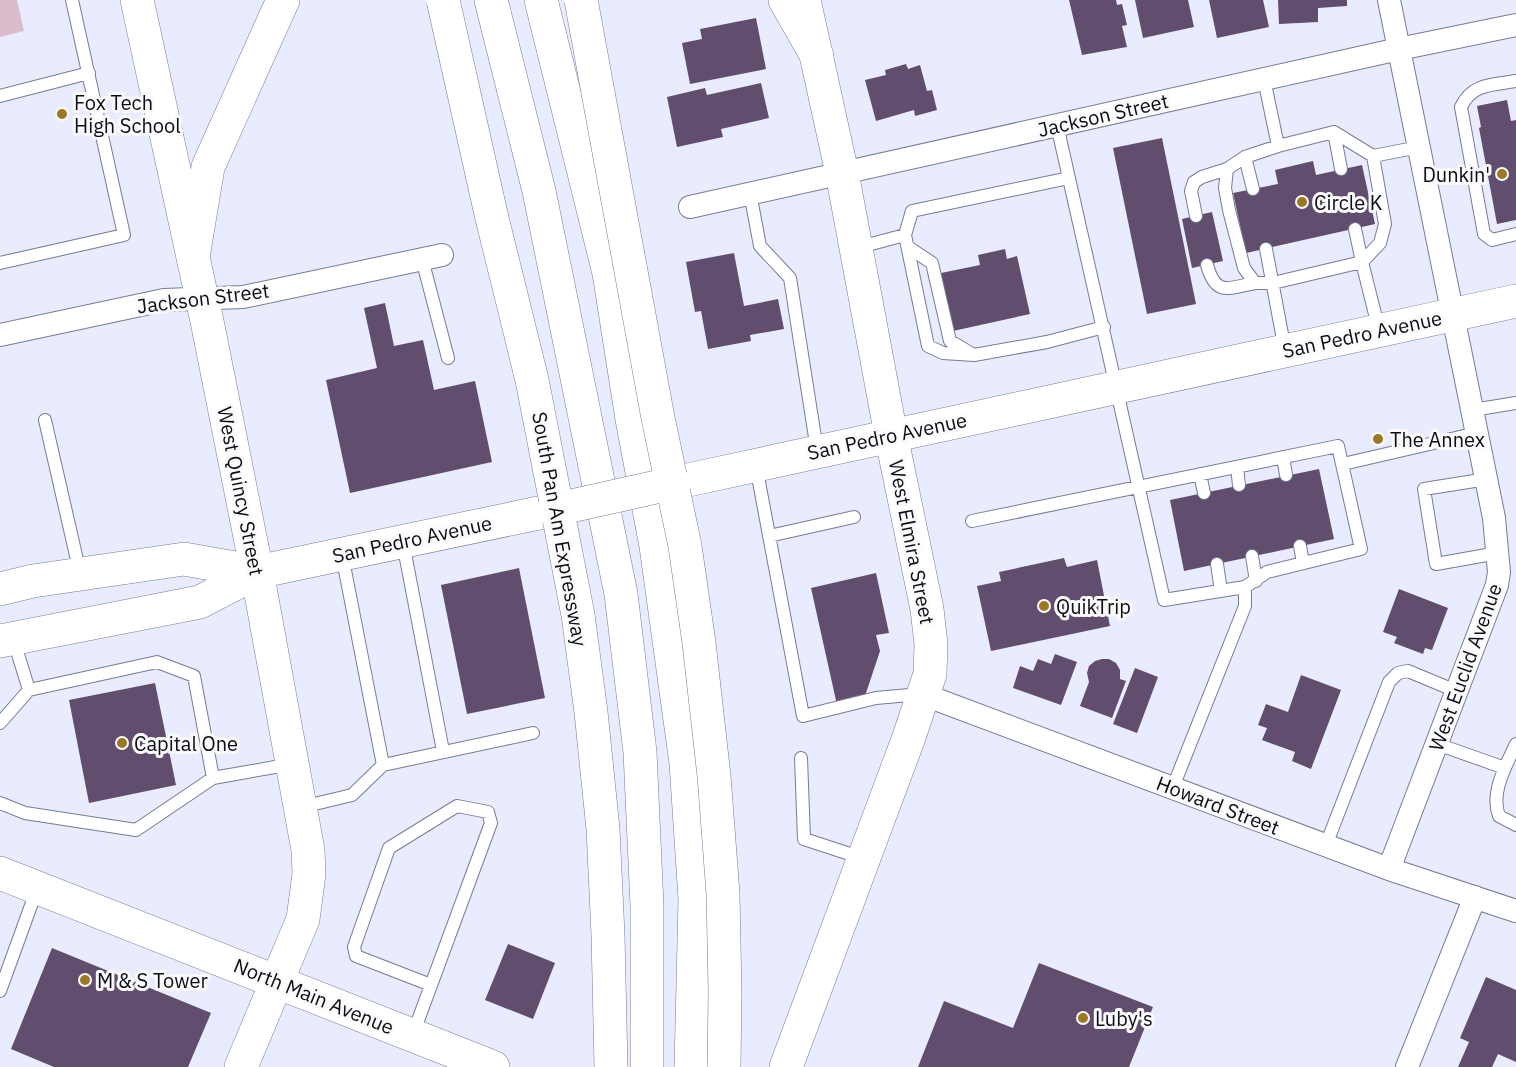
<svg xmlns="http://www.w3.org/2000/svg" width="1516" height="1067" font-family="'IBM Plex Sans',sans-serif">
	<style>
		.green { fill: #dabccb }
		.building { fill: #614d6d }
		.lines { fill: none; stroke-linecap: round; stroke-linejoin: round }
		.service-casing { stroke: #777b95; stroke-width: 14 }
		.minor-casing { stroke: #777b95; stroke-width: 24 }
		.secondary-casing { stroke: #777b95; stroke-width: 34 }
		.primary-casing { stroke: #777b95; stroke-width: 34 }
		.motorway-casing { stroke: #777b95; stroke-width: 34 }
		.service { stroke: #fff; stroke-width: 12 }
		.minor { stroke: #fff; stroke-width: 22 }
		.secondary { stroke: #fff; stroke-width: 33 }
		.primary { stroke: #fff; stroke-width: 33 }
		.motorway { stroke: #fff; stroke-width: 33 }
		.primary-bridge-casing { stroke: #777b95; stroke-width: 34; stroke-linecap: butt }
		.motorway-bridge-casing { stroke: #777b95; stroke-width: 34; stroke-linecap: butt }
		.primary-bridge { stroke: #fff; stroke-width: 33 }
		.motorway-bridge { stroke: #fff; stroke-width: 33 }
		.poi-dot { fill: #9a7922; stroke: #fafafa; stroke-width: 2 }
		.labels { text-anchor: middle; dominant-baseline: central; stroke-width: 6; stroke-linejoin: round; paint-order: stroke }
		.poi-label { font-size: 20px; fill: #0b0c16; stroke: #fafafa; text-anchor: start }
		.street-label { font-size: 20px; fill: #0b0c16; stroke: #fafafa }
	</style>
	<rect width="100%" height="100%" fill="#e9ecfe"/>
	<path class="green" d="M0,0H17L24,31L0,37Z"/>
	<path class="building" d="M1069,0H1116L1117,5L1122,4L1127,25L1122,26L1127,47L1082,55Z
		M1135,0H1188L1194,27L1143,38Z
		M1209,0H1263L1269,27L1217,38Z
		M1278,0H1347V6L1318,8V22L1279,24Z
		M756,18L766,69L690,84L682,43L702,39L700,29Z
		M906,64L908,69L920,65L927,91L932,90L937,110L915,116L914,110L876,121L865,80L886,75L885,70Z
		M761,83L769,118L721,129L723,137L677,147L667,97L705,88L707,95Z
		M1507,100L1511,121L1516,120V220L1497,224L1479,128L1481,127L1477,106Z
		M1162,138L1196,304L1147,314L1113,148Z
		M1313,161L1316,175L1362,165L1375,224L1246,253L1233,193L1278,184L1275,170Z
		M1212,212L1223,261L1192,268L1182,219Z
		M1005,249L1007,259L1017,256L1030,314L953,331L941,273L980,265L978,255Z
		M734,253L744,306L778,299L784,329L750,335L751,341L708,349L701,311L695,312L686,262Z
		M385,303L394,346L423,340L434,390L475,381L492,462L350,493L326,380L377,368L364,308Z
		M1319,469L1334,539L1184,571L1170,500Z
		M1064,558L1067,567L1097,560L1110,626L991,651L977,586L1001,581L999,572Z
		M519,568L545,698L467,714L441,585Z
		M876,573L889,633L876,635L880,651L864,699L837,705L811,588Z
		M1399,589L1448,608L1432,650L1425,648L1423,654L1394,643L1397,637L1383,632Z
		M1055,654L1077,662L1061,705L1013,688L1020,666L1033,671L1038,659L1051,664Z
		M1102,659H1109L1116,663L1120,670V679L1126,681L1112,718L1080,706L1089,682L1087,673L1089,666L1095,661Z
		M1135,668L1158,677L1137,733L1113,724Z
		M1301,675L1341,690L1311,769L1292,761L1295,752L1262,740L1267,728L1258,725L1266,704L1288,712Z
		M155,683L176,785L89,803L69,700Z
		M508,944L555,963L533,1019L485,1000Z
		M52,948L211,1013L188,1067H54L11,1049Z
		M1039,963L1153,1007L1129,1067H918L944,1001L1013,1028Z
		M1486,977L1516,990V1062L1498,1054L1492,1067H1458L1469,1042L1460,1038Z"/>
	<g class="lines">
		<defs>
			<path id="service" d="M1264,79L1278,146L1334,132L1373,156L1419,147
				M1516,81C1493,85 1472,83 1461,107L1484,234L1492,240L1516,234
				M0,96L89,73
				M1057,125L1164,600L1245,587V606L1173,787
				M1334,132L1341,169
				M1278,146L1245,157L1227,169L1225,188L1229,210L1244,268L1255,283H1273L1362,262L1355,229
				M1373,156L1385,224L1380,243L1362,262L1379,330
				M1245,157L1253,189
				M750,193L760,246L790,278L817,450
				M1196,216L1191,191L1194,182L1202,177L1227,169
				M905,235L928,346L943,353L974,355L1047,342L1104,327
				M908,247L932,263L950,341L972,354
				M856,248L905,235L912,211L1069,178
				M1266,249L1285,350
				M422,259L448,358
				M0,263L124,235L72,0
				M1207,265C1216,297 1228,288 1255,283
				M1473,410L1516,403
				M45,420L80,573
				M1283,457L1286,475
				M1343,464L1477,433
				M756,466L803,716L876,698L921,694
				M1237,467L1239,485
				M1200,474L1204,493
				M1487,479L1424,489L1436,564L1498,553
				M972,521L1338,446L1361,549L1267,572L1245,587
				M769,536L854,517
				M403,543L443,751
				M1300,546L1303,563
				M342,555L383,765L533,733
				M1252,556L1256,581
				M1217,564L1221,591
				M13,638L29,690L157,662L194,676L213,778L292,764
				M0,723L29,690
				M1437,744L1505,768
				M1516,744C1506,766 1490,792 1499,816L1516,825
				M801,758L804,839L862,858
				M0,803L25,813L136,830L213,778
				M302,807L352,795L383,765
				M1326,845L1389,682L1398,673L1408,671L1456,691
				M0,991L37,889
				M413,1034L491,823L488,812L457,806L389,848L354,947L356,956L431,985"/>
			<path id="minor" d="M690,207L1399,49L1516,25
				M0,335L164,300L243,297L442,255
				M922,694L1389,869L1516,911
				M1389,869L1497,585L1499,572L1494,518L1389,0
				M1407,1067L1475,897"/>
			<path id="secondary" d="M137,0L208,326L257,572L308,850L309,874L303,919L241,1067
				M0,589L33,581L184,559L257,572
				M0,641L200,602L257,572
				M0,873L493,1067
				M786,1067L909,737L930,674L931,644L927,609L891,435L842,173L804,0"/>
			<path id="primary" d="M674,483L1516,301
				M257,572L553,510"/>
			<path id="motorway" d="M491,0L539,191L621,594L640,752L647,906V1067
				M541,0L609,273L632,419L656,546L686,763L695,899L691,1067
				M785,0L817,56
				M193,257L208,167L283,0"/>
		</defs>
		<use href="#service" class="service-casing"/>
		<use href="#minor" class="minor-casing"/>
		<use href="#secondary" class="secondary-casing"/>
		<use href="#primary" class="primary-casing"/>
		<use href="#motorway" class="motorway-casing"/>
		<use href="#service" class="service"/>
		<use href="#minor" class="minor"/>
		<use href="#secondary" class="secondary"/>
		<use href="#primary" class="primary"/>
		<use href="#motorway" class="motorway"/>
		<defs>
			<path id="primary-bridge" d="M553,510L674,483"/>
			<path id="motorway-bridge" d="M443,0L491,214L532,380L578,615L591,712L603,829L608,935L611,1067
				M581,0L658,418L685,546L699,643L714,776L723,894L725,992L724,1067"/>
		</defs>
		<use href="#primary-bridge" class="primary-bridge-casing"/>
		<use href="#motorway-bridge" class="motorway-bridge-casing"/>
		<use href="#primary-bridge" class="primary-bridge"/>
		<use href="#motorway-bridge" class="motorway-bridge"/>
	</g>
	<g class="poi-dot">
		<circle cx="62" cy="114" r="6"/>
		<circle cx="1502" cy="174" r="6"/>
		<circle cx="1302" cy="202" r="6"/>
		<circle cx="1378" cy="439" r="6"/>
		<circle cx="1044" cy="606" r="6"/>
		<circle cx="122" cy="743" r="6"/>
		<circle cx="85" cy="980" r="6"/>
		<circle cx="1083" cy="1018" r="6"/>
	</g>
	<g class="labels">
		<g class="poi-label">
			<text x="74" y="102">Fox Tech<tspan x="74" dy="23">High School</tspan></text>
			<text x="1490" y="174" text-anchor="end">Dunkin'</text>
			<text x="1314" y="202">Circle K</text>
			<text x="1390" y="439">The Annex</text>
			<text x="1056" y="606">QuikTrip</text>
			<text x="134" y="743">Capital One</text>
			<text x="97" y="980">M &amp; S Tower</text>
			<text x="1095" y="1018">Luby's</text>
		</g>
		<g class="street-label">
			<text transform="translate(1103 115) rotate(-13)">Jackson Street</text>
			<text transform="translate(203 298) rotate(-7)">Jackson Street</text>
			<text transform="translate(1362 334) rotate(-12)">San Pedro Avenue</text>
			<text transform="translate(887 436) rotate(-12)">San Pedro Avenue</text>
			<text transform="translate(241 491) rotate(79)">West Quincy Street</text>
			<text transform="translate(560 529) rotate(80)">South Pan Am Expressway</text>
			<text transform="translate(412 539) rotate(-12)">San Pedro Avenue</text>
			<text transform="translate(912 542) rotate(79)">West Elmira Street</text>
			<text transform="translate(1465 667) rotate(-70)">West Euclid Avenue</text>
			<text transform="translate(1218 805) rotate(21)">Howard Street</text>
			<text transform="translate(314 996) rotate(22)">North Main Avenue</text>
		</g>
	</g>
</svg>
